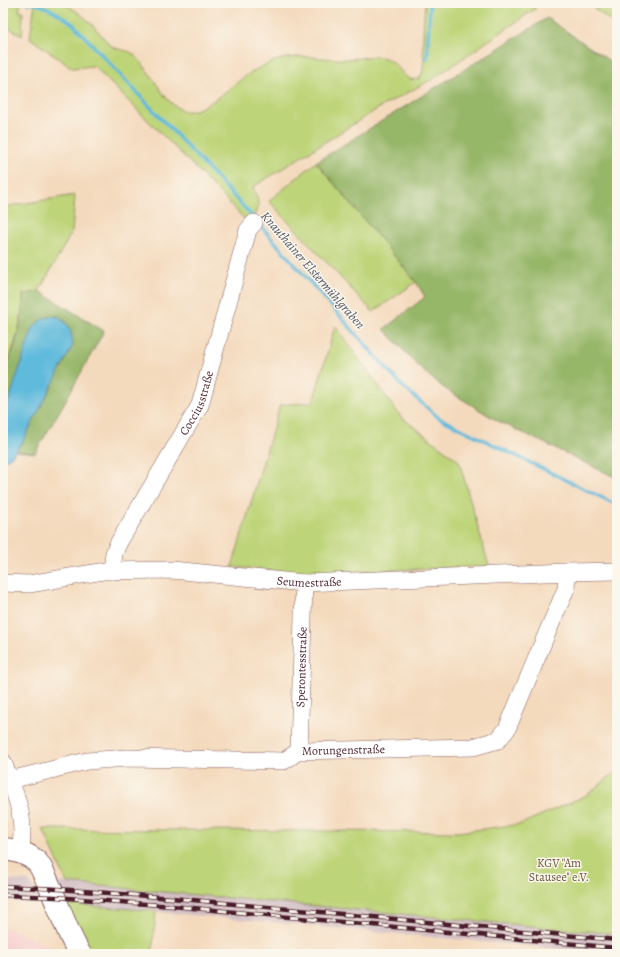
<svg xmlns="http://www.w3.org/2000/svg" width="620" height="957" font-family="Alegreya,serif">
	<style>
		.built { fill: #f7d0ce }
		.industrial { fill: #d2bec4 }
		.green { fill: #bdd478; stroke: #847a52 }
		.forest { fill: #96b668; stroke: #706a4a }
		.water { fill: #5ebadc; stroke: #546c84 }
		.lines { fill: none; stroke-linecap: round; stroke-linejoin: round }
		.stream { stroke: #5ebadc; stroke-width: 3.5 }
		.minor-casing { stroke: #86605e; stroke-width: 18 }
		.major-casing { stroke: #86605e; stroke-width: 24 }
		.minor { stroke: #fff; stroke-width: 17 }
		.major { stroke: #fff; stroke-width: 22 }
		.rail-casing { stroke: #4a1f2b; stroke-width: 4.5 }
		.rail { stroke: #fbf7ec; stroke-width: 3; stroke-dasharray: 9; stroke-linecap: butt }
		.labels { text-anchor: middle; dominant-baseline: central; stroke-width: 3; stroke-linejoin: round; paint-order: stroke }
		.street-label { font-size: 12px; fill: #4a1f2b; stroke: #fbf7ec }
		.park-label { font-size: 12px; fill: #6c5542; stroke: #fbf7ec }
		.water-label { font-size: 13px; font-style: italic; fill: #515569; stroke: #fbf7ec }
	</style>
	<rect width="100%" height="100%" fill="#fbf7ec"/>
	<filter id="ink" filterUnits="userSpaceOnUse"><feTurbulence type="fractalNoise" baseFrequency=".025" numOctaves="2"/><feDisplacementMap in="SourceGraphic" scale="8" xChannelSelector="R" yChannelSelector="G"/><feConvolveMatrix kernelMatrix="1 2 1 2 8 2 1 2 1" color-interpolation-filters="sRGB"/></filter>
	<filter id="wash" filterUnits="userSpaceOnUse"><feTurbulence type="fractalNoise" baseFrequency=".012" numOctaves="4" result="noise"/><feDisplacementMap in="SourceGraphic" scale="16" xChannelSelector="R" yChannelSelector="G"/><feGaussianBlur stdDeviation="0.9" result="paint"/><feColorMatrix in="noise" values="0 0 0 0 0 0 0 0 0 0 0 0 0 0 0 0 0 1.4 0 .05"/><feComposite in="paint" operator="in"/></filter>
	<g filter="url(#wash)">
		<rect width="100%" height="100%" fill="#f4dabd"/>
		<path class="built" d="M3,928H9L54,950L55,954H3Z"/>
		<path class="industrial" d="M3,880L29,881L42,902L3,900Z
			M55,882L173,892L617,934V954L171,913L64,904Z"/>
		<path class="green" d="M3,3H21L19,11L23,12L22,36L3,24Z
			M35,3C43,3 55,1 62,3C74,8 88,19 96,29C101,34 105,40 110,45C116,50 122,49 130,52C135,54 143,64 146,69C157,82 165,103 182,110C199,118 232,85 246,76C256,69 268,63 279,60C301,53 326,60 349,59C360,59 374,54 385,58C398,63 402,76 410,79C412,80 416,79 419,79C426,68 423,57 423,45C423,31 424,17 425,3H533L535,6V9L431,80L384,105L253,187C260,203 260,206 251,221L247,222C198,168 144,118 94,66L72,68L30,38Z
			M587,3H617V26L614,24Z
			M316,162L416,282L373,312L269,201Z
			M75,195L72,232L39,291L23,295C22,325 14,347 3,375V207Z
			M335,326L401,417L459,461L489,566L303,574L232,567L280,405L313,402Z
			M617,771V934L67,883L43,829L459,832L521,824L587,795Z
			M64,904L156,911L152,954H87Z"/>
		<path class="forest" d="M547,18L617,66V478L496,420L444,388L421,369L384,329L425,297L416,282L316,162Z
			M39,291L104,331L62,407L35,453L16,451L23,441L66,322L58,316L47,317L3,418V375L15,345L22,314L23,295Z"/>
		<path class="water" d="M57,316C70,325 71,329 73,345L23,441L11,457L3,461V418L32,330C40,319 44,317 57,316Z"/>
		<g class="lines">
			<path class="stream" d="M28,3C46,4 59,14 73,24L254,218
				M427,59L430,3
				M259,224L401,385L439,418L617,505"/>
		</g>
	</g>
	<g filter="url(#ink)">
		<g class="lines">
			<defs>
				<g id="minor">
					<path id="s1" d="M112,571L114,553L119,542L200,405L248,230L254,223"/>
					<path id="s2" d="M3,583L29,584L41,582L104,571L172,570L304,583L567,572L617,571"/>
					<path id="s3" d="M299,751L304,583"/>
					<path d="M3,762C15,794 27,816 20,852"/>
					<path id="s4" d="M10,780L87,761L127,758L284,761L299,751L473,747L498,740L507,729L547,633L566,589L567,572"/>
				</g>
				<path id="major" d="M3,849C15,850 28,853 37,862C43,869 46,879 50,887C60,909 67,933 80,954"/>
			</defs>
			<use href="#minor" class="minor-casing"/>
			<use href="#major" class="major-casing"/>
			<use href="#minor" class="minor"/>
			<use href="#major" class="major"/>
			<defs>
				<path id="rail" d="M3,886L58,889L172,898L617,940
					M3,895L55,897L172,906L617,948"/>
			</defs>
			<use href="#rail" class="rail-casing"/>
			<use href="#rail" class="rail"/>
		</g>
	</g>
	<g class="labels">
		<g class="street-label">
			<text stroke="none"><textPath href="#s1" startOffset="190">Cocciusstraße</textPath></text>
			<text stroke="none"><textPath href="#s2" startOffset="308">Seumestraße</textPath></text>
			<text stroke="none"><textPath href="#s3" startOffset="84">Sperontesstraße</textPath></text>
			<text stroke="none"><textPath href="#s4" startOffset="339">Morungenstraße</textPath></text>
		</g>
		<g class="park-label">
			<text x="559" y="863">KGV "Am<tspan x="559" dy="14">Stausee" e.V.</tspan></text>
		</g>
		<g class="water-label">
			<text transform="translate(313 270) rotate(49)">Knauthainer Elstermühlgraben</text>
		</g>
	</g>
	<rect width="620" height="957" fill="none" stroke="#fbf7ec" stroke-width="16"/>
</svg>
